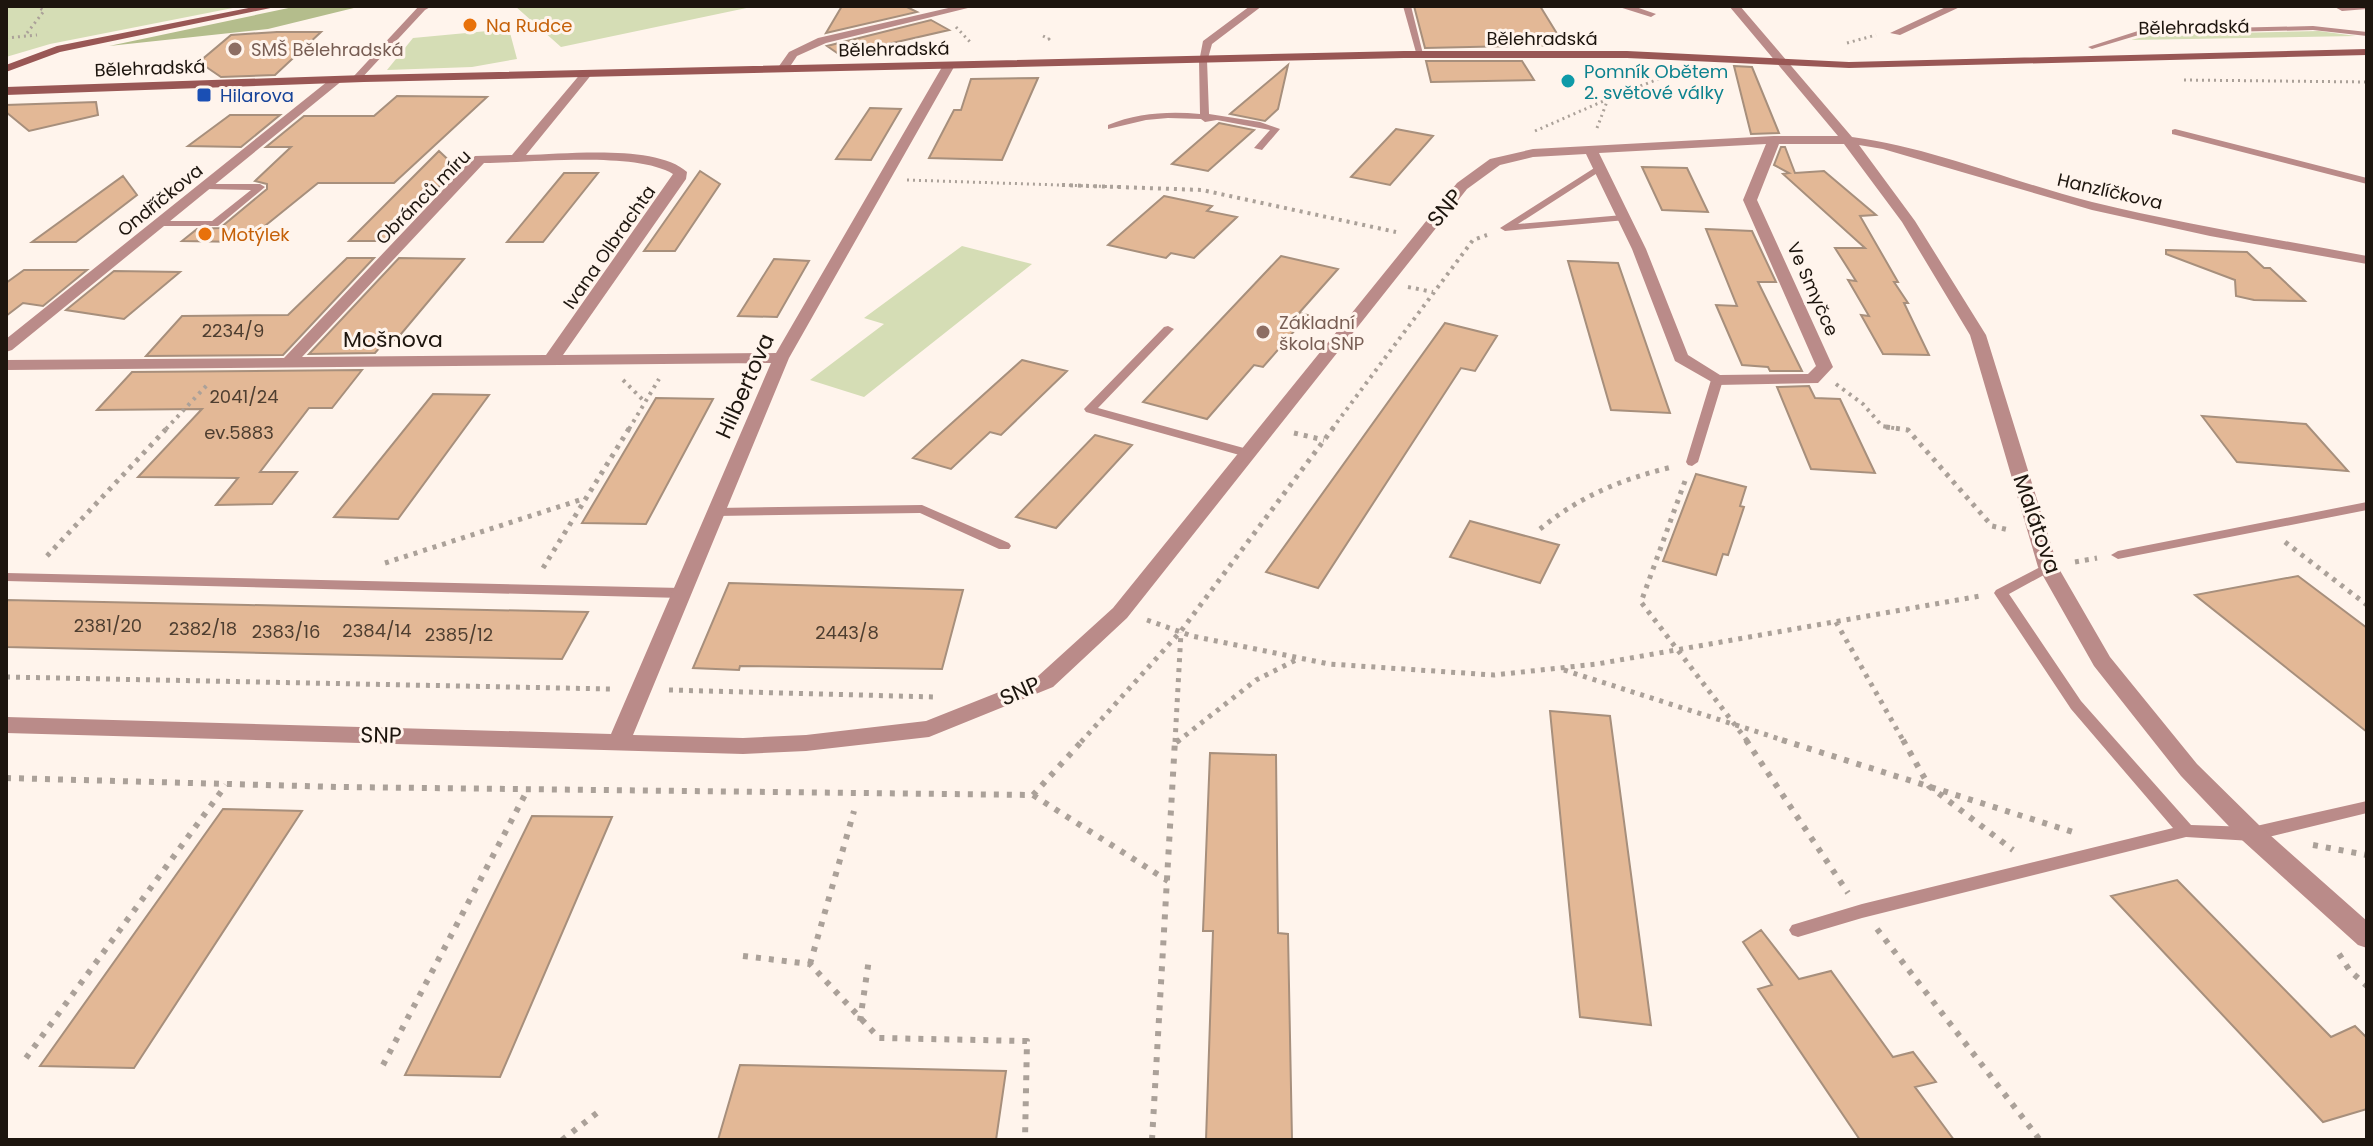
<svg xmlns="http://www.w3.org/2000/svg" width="2373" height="1146" font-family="Poppins,sans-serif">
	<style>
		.green { fill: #d5ddb5 }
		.forest { fill: #b4bd8c }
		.building { fill: #e3b896; stroke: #a78f7c; stroke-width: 2 }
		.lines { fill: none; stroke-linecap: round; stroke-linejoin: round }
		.path-far3 { stroke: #aba199; stroke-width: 3; stroke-dasharray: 2 4; stroke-linecap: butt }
		.path-far2 { stroke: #aba199; stroke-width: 4; stroke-dasharray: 3 5; stroke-linecap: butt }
		.path-far1 { stroke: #aba199; stroke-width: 5; stroke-dasharray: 4 6; stroke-linecap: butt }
		.path { stroke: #aba199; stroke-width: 6; stroke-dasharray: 5 8; stroke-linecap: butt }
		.lane { fill: #ba8b89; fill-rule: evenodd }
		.street { fill: #ba8b89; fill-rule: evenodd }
		.secondary { fill: #995755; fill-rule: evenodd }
		.food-dot { fill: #e8710a; stroke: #fff4ec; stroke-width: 3 }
		.education-dot { fill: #8d6e63; stroke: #fff4ec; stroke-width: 3 }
		.culture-dot { fill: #0f9aa8; stroke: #fff4ec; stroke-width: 3 }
		.transit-dot { fill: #1a4fb4; stroke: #fff4ec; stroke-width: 3 }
		.labels { text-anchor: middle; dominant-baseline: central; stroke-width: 6; stroke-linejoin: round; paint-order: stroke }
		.far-food-label { font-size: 18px; fill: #c56008; stroke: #fff4ec; text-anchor: start }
		.far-street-label { font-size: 18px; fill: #1d150e; stroke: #fff4ec }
		.far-education-label { font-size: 18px; fill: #785e54; stroke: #fff4ec; text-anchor: start }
		.far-culture-label { font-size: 18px; fill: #0d838f; stroke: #fff4ec; text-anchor: start }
		.far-transit-label { font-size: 18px; fill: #164399; stroke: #fff4ec; text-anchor: start }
		.number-label { font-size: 18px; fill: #4e3e30 }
		.street-label { font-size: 22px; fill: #1d150e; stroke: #fff4ec }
	</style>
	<rect width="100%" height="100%" fill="#fff4ec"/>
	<path class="green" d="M6,6H243L50,44L6,57Z
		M515,6H756L561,47Z
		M509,29L517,59L472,67L387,70L413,38Z
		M2319,31L2356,36L2131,40L2151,35Z
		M962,246L1032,264L864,397L810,380L884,324L864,318Z"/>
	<path class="forest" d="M298,6H362L268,29L109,46Z"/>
	<path class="building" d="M842,6H905L917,12L826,33Z
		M1414,6H1540L1564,45L1425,48Z
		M931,20L949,30L840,55L827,46Z
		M277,32H321L275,75L221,77L199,62L231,35Z
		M1426,61H1522L1534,80L1431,82Z
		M1288,65L1278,109L1265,121L1230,114Z
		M1734,66L1752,67L1779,133L1751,134Z
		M1038,78L1002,160L929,158L954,110H961L971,79Z
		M397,96L487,97L394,183H318L245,242L182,241L197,229L220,228L267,189V184L255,181L291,147H266L304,116H374Z
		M96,102L98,115L29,131L6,112V105Z
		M870,108L901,109L871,160L836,159Z
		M230,115H280L241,147L188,146Z
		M1219,123L1254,130L1208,171L1172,164Z
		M1396,129L1433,136L1390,185L1351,177Z
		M1781,147H1785L1795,173L1824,171L1876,215L1860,216L1898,282H1894L1908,303H1904L1929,355L1883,354L1861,315L1869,316L1848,280L1856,281L1835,248H1865L1783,174L1789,173L1774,165Z
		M439,151L457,168L386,241H349Z
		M1642,167L1687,168L1708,212L1662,210Z
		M700,171L720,184L675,251H644Z
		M564,173H598L543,242H507Z
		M123,176L137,195L76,242H32Z
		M1164,196L1212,206L1207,211L1237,217L1194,258L1171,253L1166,258L1108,245Z
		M1706,229L1752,231L1776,282H1758L1802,371H1770L1768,367L1742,365L1716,305L1737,306Z
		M2166,250L2247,252L2264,268H2270L2305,301L2254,300L2236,296L2235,280L2166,254Z
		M1281,256L1338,269L1299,313L1308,315L1263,367L1254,365L1207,419L1143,402Z
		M347,258H374L283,355L146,356L182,316L288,315Z
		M399,258L464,259L396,340H386L375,353L309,354Z
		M774,259L809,261L777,317L738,316Z
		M1568,261L1618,263L1670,413L1611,410Z
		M24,270H87L43,306L23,303L6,316V283Z
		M114,271L180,272L124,319L66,310Z
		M1445,323L1497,336L1475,371L1461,368L1318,588L1266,572Z
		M1022,360L1067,371L1001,435L990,432L951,469L913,458Z
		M362,370L332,408H309L260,472H297L272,504L216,505L238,478L138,477L202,409L97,410L132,372Z
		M1809,386L1815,398L1840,399L1875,473L1811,469L1777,387Z
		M433,394L489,395L398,519L334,517Z
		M656,398L713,399L646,524L582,523Z
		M2202,416L2306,424L2348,471L2237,462Z
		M1095,435L1132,445L1056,528L1016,517Z
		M1696,474L1746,487L1740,506L1744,507L1728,555L1723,554L1716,575L1663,561Z
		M1470,521L1559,545L1540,583L1450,557Z
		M2298,576L2367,628V732L2195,595Z
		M729,583L963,590L942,669L740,666L739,670L693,668Z
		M6,600L248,605L588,612L562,659L307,654L6,647Z
		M1550,711L1610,716L1651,1025L1580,1017Z
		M1210,753L1276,755L1278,933L1288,934L1292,1140H1206L1213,931H1203Z
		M223,809L302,811L134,1068L40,1066Z
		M532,816L612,817L500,1077L405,1075Z
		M2177,880L2331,1037L2355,1026L2367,1038V1109L2323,1122L2111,896Z
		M1761,930L1799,979L1831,971L1893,1057L1913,1052L1936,1082L1915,1087L1954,1140H1860L1758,989L1772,985L1743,942Z
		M740,1065L1006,1071L996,1140H718Z"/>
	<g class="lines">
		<path class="path-far3" d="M956,27L971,43
			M27,33L44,11L37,6
			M1043,36L1049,39L1044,40
			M6,38L37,35
			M1847,43L1876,35
			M2184,80L2367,82
			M1597,128L1608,99L1663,77
			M1535,131L1608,99
			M907,180L1121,187"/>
		<path class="path-far2" d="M1062,185L1202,190L1396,232
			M1408,287L1433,292
			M623,380L645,402
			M1836,384L1863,404L1882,426L1899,429
			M166,429L207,385
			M629,429L659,379
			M1332,429L1473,240L1487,235"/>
		<path class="path-far1" d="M1886,427L1908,430L1992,526L2009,530
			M1294,433L1324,440
			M1685,481L1641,602L1748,742
			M1540,529C1580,496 1622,479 1672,467
			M2285,542L2367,605
			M47,556L168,427
			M2075,562L2097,558
			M385,563L586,498
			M543,568L630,427
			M1147,620L1192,636L1329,664L1494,675L1597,664L1980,596
			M1836,622L1904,742
			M1564,670L1789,742
			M6,677L611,689
			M669,690L935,697
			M1081,742L1181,631L1334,427
			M1175,742L1181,632
			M1177,742L1256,680L1296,660"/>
		<path class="path" d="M1746,740L1848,893
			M1782,740L2076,833
			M1903,740L1929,786L2013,850
			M1176,742L1179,740
			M6,778L340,787L1033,795L1083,740
			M1033,795L1168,881
			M2313,845L2367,855
			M1877,929L2040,1140
			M2339,954L2350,971L2367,986
			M743,956L810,964L879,1038L1027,1041L1025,1140
			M810,964L854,811
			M860,1021L869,959
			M26,1058L226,785
			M383,1065L528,789
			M562,1140L602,1109
			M1152,1140L1175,740"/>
		<path class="lane" d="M419,6H432L425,10L359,81H353V77Z
			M1403,6H1411L1424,58L1417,56Z
			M2333,6H2367V9L2342,11Z
			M2313,26L2367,32V36L2313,30L2142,34L2092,49L2088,47L2141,30Z
			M1203,58L1207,60L1209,114L1260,122L1280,129L1262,150L1254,148L1270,130L1217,120L1205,122L1201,119L1168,118L1146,120L1108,129V125C1137,113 1169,111 1200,114L1199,60Z
			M2175,129L2367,178V184L2172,134V130Z
			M1599,165L1602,166V170L1518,224L1623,215L1628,218L1626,220L1505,231L1500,228Z
			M203,184H260L265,187L218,226H154V222L158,221H212L251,190L206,189L201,186Z
			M1168,326L1174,329L1172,331L1098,408L1251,450L1253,453L1251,456H1243L1086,412L1084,409L1164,327Z
			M1717,376L1723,380L1698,462L1692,466L1688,465L1686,462L1711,380Z
			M2367,502V510L2118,559L2111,555L2118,551Z
			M922,505L1009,543L1011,546L1009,549H999L920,513L716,516L709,512L716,508Z
			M2048,563L2055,567L2053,570L2009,594L2081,701L2191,825L2252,827L2367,801V813L2252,841L2186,837L1862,918L1798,937L1792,935L1789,930L1792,925L1862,904L2173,828L2071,709L1994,593L1996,590Z
			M6,573L682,588L689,593L682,598L6,581Z"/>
		<path class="street" d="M957,6H976L826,43L797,56L787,71L777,69L789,52L818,38Z
			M1250,6H1262L1212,44L1207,62H1199L1203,41Z
			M1616,6H1633L1656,14L1651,17Z
			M1729,6H1740L1852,137C1934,148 2012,182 2092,202C2183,224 2275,239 2367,256V264L2210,236L2092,210L1883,149L1859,145L1915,221L1986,335L2058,567L2110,657L2197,764L2261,827L2367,921V948L2358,945L2243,841L2181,776L2094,666L2038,567L1970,335L1902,222L1844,144H1779L1757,200L1833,367L1818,383L1717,385L1675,361L1632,249L1586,154L1533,157L1500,165L1467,189L1127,618L1053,687L929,737L806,751L743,754L6,733V717L611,734L771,363L6,370V360L284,358L475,156L512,155L582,72L592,74L526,155C566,154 657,144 687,172L686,179L563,355L776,353L942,67L948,64L954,67L789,358L633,735L743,738L806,735L926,721L1037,677L1113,608L1457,183L1490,159L1533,149L1774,136H1838ZM1766,144L1743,200L1816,366L1808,374L1720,375L1688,355L1646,249L1599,153ZM484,163C531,163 634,151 673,174L546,355L302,357Z
			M1948,6H1962L1900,35L1890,33Z
			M333,77L343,80L12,350L6,352V339Z"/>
		<path class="secondary" d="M259,6H280L60,52L6,72V65L57,46Z
			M2367,49V55L1849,68L1627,58H1404L364,82L6,95V87L364,75L1404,51H1627L1849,62Z"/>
	</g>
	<g class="food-dot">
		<circle cx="470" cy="25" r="8"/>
		<circle cx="205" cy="234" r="8"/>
	</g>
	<g class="education-dot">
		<circle cx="235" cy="49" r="8"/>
		<circle cx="1263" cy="332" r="8"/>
	</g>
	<circle class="culture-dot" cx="1568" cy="81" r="8"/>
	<rect class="transit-dot" x="196" y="87" width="16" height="16" rx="4"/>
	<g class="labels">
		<g class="far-food-label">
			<text x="486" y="25">Na Rudce</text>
			<text x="221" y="234">Motýlek</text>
		</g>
		<g class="far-street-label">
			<text transform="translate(2194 27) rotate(-1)">Bělehradská</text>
			<text x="1542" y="38">Bělehradská</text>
			<text transform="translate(894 49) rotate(-1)">Bělehradská</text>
			<text transform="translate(150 68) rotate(-2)">Bělehradská</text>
			<text transform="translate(2110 191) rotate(13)">Hanzlíčkova</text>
			<text transform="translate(423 197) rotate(-45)">Obránců míru</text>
			<text transform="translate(160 200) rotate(-39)">Ondříčkova</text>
			<text transform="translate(609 247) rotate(-55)">Ivana Olbrachta</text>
			<text transform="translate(1813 289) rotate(66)">Ve Smyčce</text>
		</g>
		<g class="far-education-label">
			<text x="251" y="49">SMŠ Bělehradská</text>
			<text x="1279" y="322">Základní<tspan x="1279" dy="21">škola SNP</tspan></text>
		</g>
		<g class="far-culture-label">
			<text x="1584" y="71">Pomník Obětem<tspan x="1584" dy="21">2. světové války</tspan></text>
		</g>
		<g class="far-transit-label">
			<text x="220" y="95">Hilarova</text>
		</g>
		<g class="number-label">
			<text x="233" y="330">2234/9</text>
			<text x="244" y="396">2041/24</text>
			<text x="239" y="432">ev.5883</text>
			<text x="108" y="625">2381/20</text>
			<text x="203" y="628">2382/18</text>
			<text x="377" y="630">2384/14</text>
			<text x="286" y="631">2383/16</text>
			<text x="847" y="632">2443/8</text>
			<text x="459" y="634">2385/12</text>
		</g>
		<g class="street-label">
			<text transform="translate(1445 208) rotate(-50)">SNP</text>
			<text x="393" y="339">Mošnova</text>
			<text transform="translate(745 386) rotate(-66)">Hilbertova</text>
			<text transform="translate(2037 524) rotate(71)">Malátova</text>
			<text transform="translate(1020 691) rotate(-24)">SNP</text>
			<text transform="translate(381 735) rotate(1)">SNP</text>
		</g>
	</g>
	<rect width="2373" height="1146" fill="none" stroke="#1d150e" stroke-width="16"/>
</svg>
